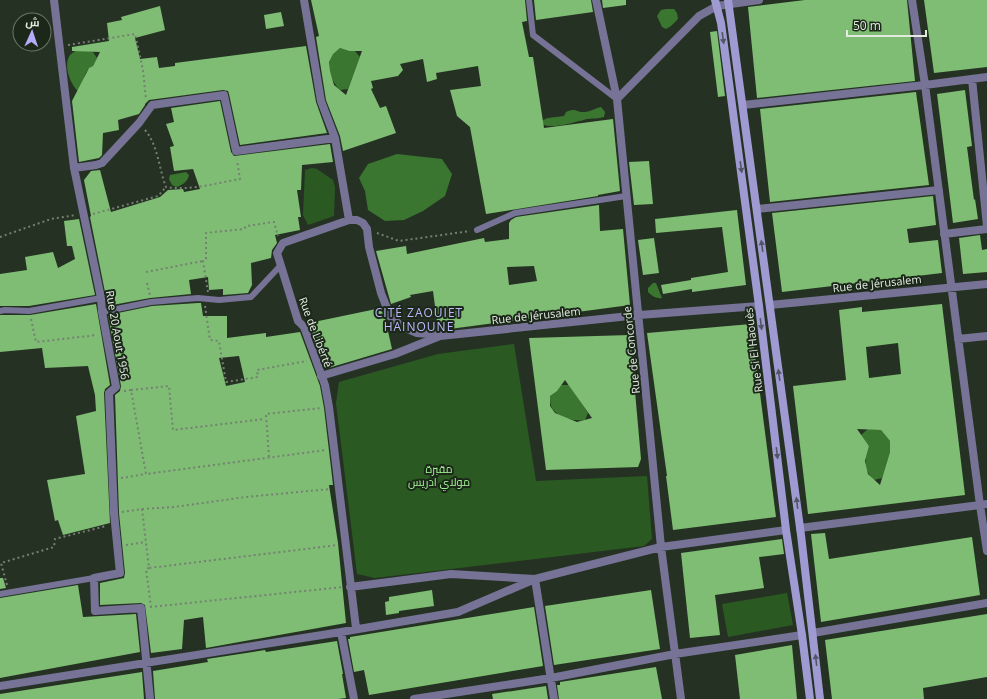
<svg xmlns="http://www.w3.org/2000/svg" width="987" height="699" font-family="'Open Sans',Cairo,sans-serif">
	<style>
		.green { fill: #2a5a22 }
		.forest { fill: #3a7630 }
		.building { fill: #7ebd73; fill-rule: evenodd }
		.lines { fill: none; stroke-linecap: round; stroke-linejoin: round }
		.path { stroke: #758073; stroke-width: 2; stroke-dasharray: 2 3; stroke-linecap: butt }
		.lane { stroke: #777397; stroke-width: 6 }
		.street { stroke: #777397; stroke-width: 8 }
		.secondary { stroke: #a09ad3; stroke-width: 8 }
		.oneway { fill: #505663 }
		.labels { text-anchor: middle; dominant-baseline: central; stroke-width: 4; stroke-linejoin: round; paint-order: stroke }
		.street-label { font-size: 11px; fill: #e3ebe1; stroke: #1b2819 }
		.park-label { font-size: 11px; fill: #a4f796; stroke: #1b2819 }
		.neighbourhood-label { font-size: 12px; letter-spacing: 1px; fill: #bfb8ff; stroke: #1b2819 }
	</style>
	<rect width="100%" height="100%" fill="#253223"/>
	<path class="green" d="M312,168L317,169L333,180L335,187L334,216L308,225L303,215L305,170Z
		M514,344L536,481L647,476L652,539L644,546L375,578L357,574L336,403L339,382L438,354Z
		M787,593L793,625L728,637L722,604Z"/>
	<path class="forest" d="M666,9H674L677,13L678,19L671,26L666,29L662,27L657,16L661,10Z
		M340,48L349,51H355L360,57L348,89L340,90C332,83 325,64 332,54C334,52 338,50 340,48Z
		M78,49L93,52L97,58L93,66C85,69 83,80 82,88L78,91C70,84 63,65 70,55C72,53 76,51 78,49Z
		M601,107L605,112L604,117C598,119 594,118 588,119C585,119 582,121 579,121C569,124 551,129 542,124L543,120L548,118L564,116L566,112C577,107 576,113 585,112C592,111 596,108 601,107Z
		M397,154L442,159L452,174L445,196L423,211L404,220L385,221L368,210L365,191L359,178L368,164Z
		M186,172L189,175C188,181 182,186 176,187L172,185L169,179L170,175Z
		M653,283H656L662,298C657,299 652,296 648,292V288Z
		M561,385H569L588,413L585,420C575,422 555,417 551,406C550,403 550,399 550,396Z
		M868,429L881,430L890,441V452L882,478L874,480C863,470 865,459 869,446L861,435Z"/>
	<path class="building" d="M311,0H525L527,21L522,22L529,57H533L544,128L613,119L620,191L598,195V196L486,214L470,127L457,116L450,90L481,86L478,66L436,73L437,79L427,82L423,59L400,64L403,70L398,76L371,81L373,88L371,89L380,108L386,106L396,133L343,151L340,136L326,100L316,37L319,36ZM340,48L349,51H362L346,95L334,85L330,71L329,62L333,54Z
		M534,0H591L593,12L536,20Z
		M602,0H626V5L603,8Z
		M805,0H907L915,81L757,98L748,7Z
		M924,0H987V67L934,73Z
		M160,6L165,30L135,38L140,59L157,57L159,68L175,66V63L306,46L316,102L327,133L240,145L229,94L228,91L223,90L149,100L145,104V105L139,114L118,120L119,130L103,133L102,155L99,158L79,162L72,101L89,68L93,66L100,52L72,51V47L109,41L107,23L122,20L121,17Z
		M281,12L284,26L266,29L264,15Z
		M717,31L725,96L718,97L710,32Z
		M965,90L972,146L967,147L974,200L975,199L978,219L953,223L937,94Z
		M916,92L929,185L770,202L760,109Z
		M220,101L231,152L234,156L330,144L333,162L302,165L301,190H297L301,217H298L300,230L275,235L277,243L272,250L271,258L251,263L252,285L248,293L223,295V289L209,290L208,277L189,280L191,294L150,298L107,306L106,297L90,217L91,216L84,180L91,171L100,170L111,212L160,197L168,190L183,189L184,192L200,189L193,169L174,171L170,147L174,146L166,124L174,122L171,108Z
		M649,161L653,204L634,205L629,162Z
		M933,196L936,225L907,229L909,243L938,240L942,273L782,292L772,213Z
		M599,205L600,231L623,229L630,305L442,330L438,329L433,291L410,295L411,297L391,304L376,251L406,246L407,254L484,238L485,242L509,239V223L511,220L516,217ZM534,266L537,281L509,285L507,267Z
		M737,210L746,285L692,292V289L663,294L661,285L691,280V278L728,272L722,227L656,233L655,219Z
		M79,219L95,295L29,306H0V274L27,270L25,257L53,252L58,268L75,259L72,246H67L64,221Z
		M980,235L982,250L987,249V272L963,274L959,238Z
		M654,238L659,273L643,275L638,240Z
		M198,303H201L203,316H227V338L266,333V337L300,332L320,386L324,408L333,485H329L338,543L346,623L206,648L203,617L184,620L182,649L151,653L145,605L141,603L100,605V583L124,578L125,573L119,513L115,395L120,391L121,386L108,315L152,306ZM239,356L245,382L226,386L219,358Z
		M96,304L110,385L105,389L104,393L110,523L63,535L58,520L55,521L47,480L85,474L76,416L96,411L95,395L88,366L45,368L42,348L0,352V315H30Z
		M942,304L965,495L808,514L793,386L846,380L839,310L862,307V312ZM898,343L901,374L869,378L866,347ZM857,429L881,430L890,441V452L880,485L868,474L865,461L869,446Z
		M381,308L385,318L392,349L325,369L309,323Z
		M751,324L776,517L673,530L666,476H667L647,333Z
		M630,335L641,459L638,467L546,470L529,338ZM565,380L577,397L592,418L577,422L555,413L550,406V396L557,391Z
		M825,533L829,559L972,537L980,595L821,622L811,534Z
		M782,539L784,554L759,557L764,588L715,595L720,635L690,638L681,553Z
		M0,578H3L6,588L0,589Z
		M78,585L83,617L136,614L140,652L0,678V598Z
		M432,590L434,606L399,611V613L386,615L385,602L389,601V597Z
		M651,590L660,649L554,665L545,606Z
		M534,607L543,666L369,695L364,670L354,672L348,639H350V637Z
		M987,614V677L923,688L924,699H832L825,640Z
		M337,641L343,674H342L346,698L338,699H155L153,671L208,662L207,659L265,650L266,652Z
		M792,645L797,699H740L735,655Z
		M656,667L662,699H559L557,685H560V682Z
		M142,672L144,699H0V694Z
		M546,686L548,699H493L492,694Z"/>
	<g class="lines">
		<path class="path" d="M68,45L135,34L143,70L146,100
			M145,130C158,145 159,169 166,187C190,191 217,183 240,179L237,160
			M93,214L158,196L166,187
			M377,233L399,241L470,231
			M0,237L51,219L76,215
			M146,272L203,261
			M147,283L150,295
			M208,292L203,261L206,259V233L244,229L246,226L274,222L278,236
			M205,306L210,340L219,341L226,382L258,377L257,370L307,361
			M31,319L36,342L97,335
			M131,390L169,386L173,430L265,419
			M124,391L131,390L146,474L326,450
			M269,457L266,414L321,408
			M121,478L146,474
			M142,509L174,507L246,497L330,489
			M122,512L142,509L149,568L338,545
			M126,545L146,542
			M149,568L146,569L151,607
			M7,585L1,563L54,547L55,539L106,526
			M150,607L343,587"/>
		<path class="lane" d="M529,0L533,35L617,99
			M477,230L515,213L626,196
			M0,311L5,310L29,311L101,298
			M102,312L151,302L198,298L219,300L251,297L281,265
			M0,594L94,578"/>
		<path class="street" d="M54,0L74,168L101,298L102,312L116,387L109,393L114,513L120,573L94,578L95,611L141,608L150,699
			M304,0L321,101L335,138L349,220L283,243L277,253L298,321L304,327L325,385L329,407L356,628
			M596,0L617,99L661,547L681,699
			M912,0L925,85L980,505L987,504
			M972,79L987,226
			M617,99L699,16L717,6L759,0
			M743,105L925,85L987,77
			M74,168L96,165L102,163L139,123L152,105L224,95L236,151L335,138
			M757,209L939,190
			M349,220H357L363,223L367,229L369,247L381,293L390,316L401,326L417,333L439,335
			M944,234L987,229
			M770,305L987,284
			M958,339L987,336
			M321,376L395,354L440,336L639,315L759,306
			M800,528L980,505L987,551
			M350,587L451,574L535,579L554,699
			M341,632L354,699
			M813,633L987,603
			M0,686L341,632L458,612L535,579L661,547L786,530
			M414,699L551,678L675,654L802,635"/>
		<path class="secondary" d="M715,0L721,23L759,306L786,530L802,635L810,699
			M728,0L801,535L820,699"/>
	</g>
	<defs><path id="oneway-solid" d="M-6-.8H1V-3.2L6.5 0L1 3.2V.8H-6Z"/></defs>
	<g class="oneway">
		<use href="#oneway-solid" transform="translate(723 38) rotate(82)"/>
		<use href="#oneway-solid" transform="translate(741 167) rotate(82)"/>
		<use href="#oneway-solid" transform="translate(762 246) rotate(-98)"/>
		<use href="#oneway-solid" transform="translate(761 324) rotate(83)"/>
		<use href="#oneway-solid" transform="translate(779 375) rotate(-98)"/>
		<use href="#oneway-solid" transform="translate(777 453) rotate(83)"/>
		<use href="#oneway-solid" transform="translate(797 503) rotate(-97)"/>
		<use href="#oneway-solid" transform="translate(816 660) rotate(-97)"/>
	</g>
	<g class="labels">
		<g class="street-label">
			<text transform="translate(877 283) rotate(-6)">Rue de Jérusalem</text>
			<text transform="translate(536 315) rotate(-6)">Rue de Jérusalem</text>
			<text transform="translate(316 332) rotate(69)">Rue de Libérté</text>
			<text transform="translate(118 335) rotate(80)">Rue 20 Aout 1956</text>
			<text transform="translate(631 350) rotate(-96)">Rue de Concorde</text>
			<text transform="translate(753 350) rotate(-97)">Rue Si El Haouès</text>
		</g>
		<g class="park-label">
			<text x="439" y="468">مقبرة<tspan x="439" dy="13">مولاي ادريس</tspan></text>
		</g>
		<g class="neighbourhood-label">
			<text x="419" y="312">CITÉ ZAOUIET<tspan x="419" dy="14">HAINOUNE</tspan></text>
		</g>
	</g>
	<g transform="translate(32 32) rotate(3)"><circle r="19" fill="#1b2819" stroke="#6b7669"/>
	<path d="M0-3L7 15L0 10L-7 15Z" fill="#b5acf8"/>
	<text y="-6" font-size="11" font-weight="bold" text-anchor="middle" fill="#e3ebe1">ش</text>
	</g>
	<path d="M847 30v6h79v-6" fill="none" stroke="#e3ebe1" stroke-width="2"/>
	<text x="853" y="30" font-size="12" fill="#e3ebe1" stroke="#1b2819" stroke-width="3" paint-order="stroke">50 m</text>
</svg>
